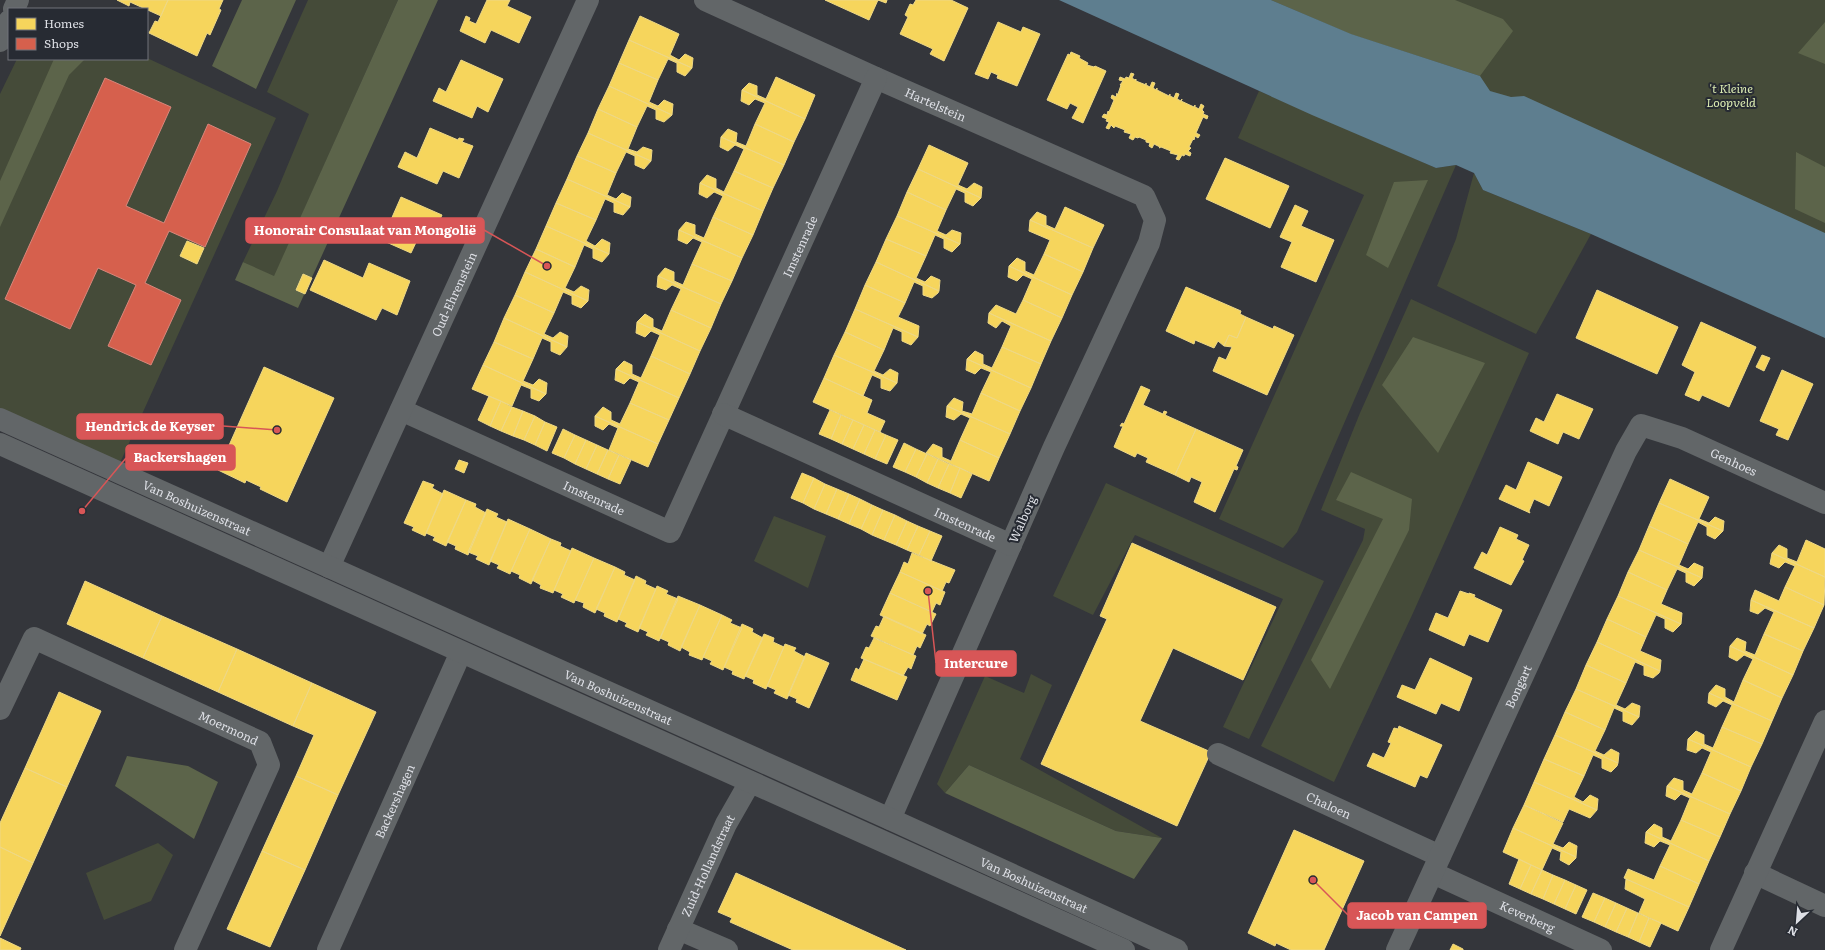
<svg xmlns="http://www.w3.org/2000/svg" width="1825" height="950" font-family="Literata,serif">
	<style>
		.green { fill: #454b39 }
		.forest { fill: #5c644a }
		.water { fill: #5e7e8f }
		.homes { fill: #f6d55c; stroke: #eed885 }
		.shops { fill: #d6604d; stroke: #d8867b }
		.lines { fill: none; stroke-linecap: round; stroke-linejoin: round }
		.minor { stroke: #626668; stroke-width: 22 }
		.tertiary { stroke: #626668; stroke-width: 22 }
		.labels { text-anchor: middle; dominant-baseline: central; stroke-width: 4; stroke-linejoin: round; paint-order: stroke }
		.park-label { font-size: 12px; font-style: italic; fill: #dbebb1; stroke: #272b33 }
		.street-label { font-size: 12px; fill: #dddfe5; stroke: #272b33 }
		.leader { fill: none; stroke: #d85657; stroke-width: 1.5 }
		.callout-dot { fill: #d85657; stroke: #272b33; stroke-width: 1.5 }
		.callout { fill: #d85657; stroke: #d85657; stroke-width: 1.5 }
		.callout-label { font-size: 13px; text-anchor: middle; font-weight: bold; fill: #fff }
	</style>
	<rect width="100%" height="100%" fill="#34363b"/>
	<path class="green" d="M308,0H398L274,277L243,262L277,191L309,114L267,92Z
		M1263,0H1825V241Z
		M147,58L276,118L119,465L0,412V94L17,59Z
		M1259,91L1436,168L1456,165L1297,532L1283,548L1219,519L1364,195L1238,138Z
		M1474,173L1483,190L1591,234L1536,334L1437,286L1456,239Z
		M1411,299L1529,353L1413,613L1334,782L1261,746L1363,540L1365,529L1321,510L1360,413Z
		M1106,483L1324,581L1249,739L1223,727L1283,599L1135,535L1093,615L1053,596Z
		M774,516L826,536L808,588L754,561Z
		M1031,674L1052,685L1020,759L1162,838L1116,831L969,765L945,793L937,784L985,676L1024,693Z
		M158,843L173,855L151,901L104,920L86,873Z"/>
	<path class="forest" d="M242,0H296L256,89L212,66Z
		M398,0H438L298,308L235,280L243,262L274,276Z
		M1271,0H1455L1503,19L1513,31L1480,76L1350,34Z
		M1825,22V64L1798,53Z
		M54,59H85L69,75L0,227V181Z
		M1796,152L1825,167V223L1795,209Z
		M1428,180L1388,268L1366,255L1394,182Z
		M1413,337L1485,363L1438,453L1382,385Z
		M1351,472L1412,499L1409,530L1330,689L1311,660L1383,519L1336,500Z
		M127,756L188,766L218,782L194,839L115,786Z
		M969,765L1116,831L1162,838L1134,879L945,793Z"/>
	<path class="water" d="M1059,0H1271L1351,34L1480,76L1490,91L1511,97L1524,96L1825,233V338L1591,234L1483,190L1474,173L1456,165L1436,168L1312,115Z"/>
	<path class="homes" d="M117,0H168L161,16L130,2L129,6Z
		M168,0H223L219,9L221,10L210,35L207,33L197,56L149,33L155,21L158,22Z
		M487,0H510L507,6L531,17L519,43L491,30L485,43L460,31L466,16L470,18L469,21L476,24Z
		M825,0H887L886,3L878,0L869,20Z
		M916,0H951L968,8L944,61L930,54L933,49L900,34L908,17L905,15L910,4L913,5Z
		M640,16L679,34L670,55L679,60L685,54L693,58L692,68L629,40Z
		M998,22L1021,32L1023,27L1040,34L1017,86L997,78L998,75L991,72L988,79L975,74Z
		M629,40L692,68L685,76L677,72V63L668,59L658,80L619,63Z
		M1071,52L1080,56L1079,58L1088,63L1087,65L1094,67L1095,66L1106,71L1083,123L1072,118L1078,107L1070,103L1067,109L1047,100L1068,54L1070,55Z
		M461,60L503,79L488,112L477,106L472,118L433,101L439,88L446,92Z
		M619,63L658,80L649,102L658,106L664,100L673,104L672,115L609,86Z
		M1131,73L1134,74L1132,78L1135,80L1136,79V81L1146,85V83V85L1150,87L1152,82L1155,83L1153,88L1156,90L1157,88V90L1169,96L1170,94V96L1174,98L1176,93L1179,94L1177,99L1181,101L1182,99L1181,101L1194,107L1195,105V107L1199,109L1201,104L1204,106L1202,110L1204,112L1203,114L1208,116L1207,119L1203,117L1196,133L1200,135L1198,138L1195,136L1194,140L1193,139L1189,147L1191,148L1188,151L1191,153L1190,156L1185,154L1184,156L1182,155L1179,160L1176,159L1178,155L1170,153L1171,151L1161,147L1159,148L1160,147L1154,144L1152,148L1149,146L1150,143L1146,142V140L1139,137L1138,138L1135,137L1133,140L1129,138L1131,134L1124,132L1125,130L1115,126L1114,128L1111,125L1109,129L1106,128L1109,122L1106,121L1107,119L1102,117L1104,114L1107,115L1108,111L1109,112L1114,100L1111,98L1112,95L1116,97L1117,94H1116H1118L1121,85H1120L1123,81L1119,80L1120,77L1125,79L1126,77L1129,78Z
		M776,77L815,95L805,119L742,90L749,83L757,86V95L766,99Z
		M609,86L672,115L664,122L656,119V110L647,106L637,127L598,109Z
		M742,90L805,119L794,142L755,124L765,103L755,99L749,105L741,101Z
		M598,109L637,127L628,149L637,152L643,147L652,150L651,161L588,133Z
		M755,124L794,142L784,165L721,137L728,129L737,133L736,142L746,146Z
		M430,128L458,140L459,138L464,139L462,142L473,146L459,178L443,171L437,184L398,167L405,152L417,158Z
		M588,133L651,161L644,169L635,165V156L626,152L616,173L577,156Z
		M721,137L784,165L773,188L734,171L744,149L735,145L728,151L720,147Z
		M929,145L968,163L958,185L967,189L974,183L982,187L981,198L918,169Z
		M577,156L616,173L607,195L616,199L622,193L631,197L630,207L567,179Z
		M1225,158L1289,186L1270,228L1206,199Z
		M918,169L981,198L973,206L965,202V193L956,189L946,210L907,192Z
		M734,171L773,188L763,211L700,183L707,175L716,179V188L724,192Z
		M567,179L630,207L623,215L614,212V203L605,199L596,220L556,203Z
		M700,183L763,211L753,235L713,217L723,196L714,192L707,198L699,194Z
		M907,192L946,210L937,231L946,235L952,230L961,233L960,244L897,216Z
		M401,197L442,215L430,241L419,236L411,253L377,238L385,220L390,222Z
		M556,203L596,220L586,241L595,246L602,239L610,243L609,254L546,226Z
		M1295,205L1308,211L1301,226L1334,240L1316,282L1281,267L1292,242L1280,237Z
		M1065,207L1104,225L1093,248L1030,220L1037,212L1046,216V225L1055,229Z
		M897,216L960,244L952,252L944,248V239L935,235L926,256L886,239Z
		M713,217L753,235L742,258L679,230L686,222L695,225V234L704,238Z
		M1030,220L1093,248L1083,272L1044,254L1050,240L1029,231Z
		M546,226L609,254L602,262L593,258V249L584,245L575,267L536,249Z
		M679,230L742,258L732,281L692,264L702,242L693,238L687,244L678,240Z
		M886,239L926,256L916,278L925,282L931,276L940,280L939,291L876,262Z
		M187,241L204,248L197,264L180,256Z
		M536,249L575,267L565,288L574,292L581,286L589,290L588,301L525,272Z
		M1044,254L1083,272L1072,295L1009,266L1017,258L1025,262V271L1034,275Z
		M324,260L363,278L369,263L410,281L397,315L382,308L376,320L310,290Z
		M876,262L939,291L938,293L932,298L923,295V286L914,282L905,303L865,285Z
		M692,264L732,281L721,304L658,276L665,268L674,272V281L683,285Z
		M1009,266L1072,295L1062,318L1023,300L1032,279L1023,275L1017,281L1008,277Z
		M525,272L588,301L581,308L572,304V296L563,292L554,313L515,295Z
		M303,274L312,278L305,294L296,290Z
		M658,276L721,304L711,328L671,310L681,289L672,285L666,290L657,287Z
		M865,285L905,303L898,317L919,326L918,337L855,309Z
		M1186,287L1241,311L1240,314L1246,317L1237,338L1229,335L1224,346L1218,341L1214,348L1195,340L1194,344L1166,331Z
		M1597,290L1678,327L1657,374L1576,338Z
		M515,295L554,313L544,334L553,338L560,332L568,336L567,347L504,318Z
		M1023,300L1062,318L1051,341L989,313L996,305L1016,314Z
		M855,309L918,337L911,345L902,341V332L893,328L884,350L845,332Z
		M671,310L711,328L700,351L637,322L645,314L653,319V327L662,331Z
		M989,313L1051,341L1041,364L1002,347L1011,326L1002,321L996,328L988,323Z
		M1246,317L1273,329L1274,326L1294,335L1267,395L1213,371L1219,357L1226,360L1232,347L1224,346L1229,335L1237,338Z
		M504,318L567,347L560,355L551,351V342L542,338L533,359L494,342Z
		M637,322L700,351L690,374L651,356L660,335L651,331L645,337L636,333Z
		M1701,322L1756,347L1729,407L1702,395L1699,401L1685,395L1695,372L1682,365Z
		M845,332L884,350L874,371L883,375L890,369L898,373L897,383L834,355Z
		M494,342L533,359L523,381L533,385L539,379L547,383L546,394L483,365Z
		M1002,347L1041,364L1031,388L967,359L975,351L983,355V364L992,368Z
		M834,355L897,383L890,391L881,388V379L872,375L863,396L824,378Z
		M1762,355L1770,358L1764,371L1756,367Z
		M651,356L690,374L679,398L616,369L624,361L632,365V374L641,378Z
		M967,359L1031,388L1020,411L981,393L991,372L981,368L975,374L966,370Z
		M483,365L546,394L539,401L531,398V389L521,385L512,406L472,389Z
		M264,367L334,398L287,502L260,489L261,487L246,480L245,483L218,470Z
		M616,369L679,398L669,420L630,403L639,382L630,378L624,384L615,380Z
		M1782,370L1813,384L1788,440L1776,435L1779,429L1760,421Z
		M824,378L872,400L867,413L885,421L880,432L813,402Z
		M1141,386L1150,390L1143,405L1163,414L1164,411L1167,412L1165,415L1196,429L1175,475L1146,462L1148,458L1137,453L1135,457L1114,447L1123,426H1120L1122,423L1124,424Z
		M981,393L1020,411L1010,434L947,406L954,398L963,402L962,411L972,414Z
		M1557,394L1593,409L1579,439L1563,432L1558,444L1530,431L1536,418L1544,422Z
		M489,396L501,401L490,426L478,420Z
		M501,401L512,407L501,431L490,426Z
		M630,403L669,420L658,444L595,416L603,407L611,412V420L620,424Z
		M947,406L1010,434L999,458L960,440L970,418L961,414L954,420L946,417Z
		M512,407L523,411L513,436L501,431Z
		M830,410L841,415L831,439L819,434Z
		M523,411L535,416L524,440L513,436Z
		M841,415L853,420L842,444L831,439Z
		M535,416L545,422L535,445L524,440Z
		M595,416L658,444L648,467L609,450L618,428L609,424L603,430L595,426Z
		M853,420L864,425L853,449L842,444Z
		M545,422L557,427L547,451L535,445Z
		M864,425L875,430L864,454L853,449Z
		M563,429L575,435L564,458L552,453Z
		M1196,429L1243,450L1236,466L1238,467L1237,470L1234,469L1215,512L1194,502L1202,482L1191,477L1189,482L1175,475Z
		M875,430L886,435L875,459L864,454Z
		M575,435L586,440L575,464L564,458Z
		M886,435L898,440L887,464L875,459Z
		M586,440L597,445L586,469L575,464Z
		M960,440L999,458L989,481L926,453L933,444L942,448V457L951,461Z
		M904,443L916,449L905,472L893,467Z
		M597,445L608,450L597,474L586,469Z
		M916,449L927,454L916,477L905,472Z
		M608,450L619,455L608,479L597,474Z
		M927,454L938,459L927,483L916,477Z
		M619,455L631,460L620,484L608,479Z
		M938,459L949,464L938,488L927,483Z
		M459,460L468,463L464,473L455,469Z
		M1528,462L1562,477L1549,506L1534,499L1529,511L1530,513L1499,499L1506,485L1516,490Z
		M949,464L960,468L950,493L938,488Z
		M960,468L972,474L961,498L950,493Z
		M802,473L814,478L803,503L791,498Z
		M814,478L825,484L814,509L803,503Z
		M1670,479L1709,497L1699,519L1709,523L1715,517L1724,521L1723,531L1659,503Z
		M423,481L434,485L432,488L443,494L425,536L412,530L414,527L404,523Z
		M825,484L837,489L826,514L814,509Z
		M837,489L849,494L838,519L826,514Z
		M444,490L466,500L446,546L433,540L435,537L426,533Z
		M849,494L860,499L849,524L838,519Z
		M860,499L872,505L861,529L849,524Z
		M466,500L476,504L475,507L486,513L468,555L455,549L456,546L447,542Z
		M1659,503L1723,531L1715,539L1707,535V527L1698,522L1688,544L1649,526Z
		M872,505L883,510L872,535L861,529Z
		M487,509L498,514L496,517L507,522L489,565L476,559L478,556L468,552Z
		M883,510L895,515L884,540L872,535Z
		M895,515L907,521L896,545L884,540Z
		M508,519L530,529L510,574L497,568L499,565L490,561Z
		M907,521L918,526L907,550L896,545Z
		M918,526L930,531L919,555L907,550Z
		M1649,526L1688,544L1679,565L1688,569L1694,563L1703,567L1702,578L1639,550Z
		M1500,527L1518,535L1516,539L1529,545L1522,560L1524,561L1511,585L1474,568L1482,552L1487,555Z
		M530,529L551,539L531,584L519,578L520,575L511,571Z
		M930,531L942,536L931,561L919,555Z
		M551,539L561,543L560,546L571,551L553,593L540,588L541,585L532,580Z
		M1806,540L1825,549V577L1772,553L1779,545L1787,549V558L1797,562Z
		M1132,543L1276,607L1243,680L1173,648L1140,721L1211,752L1177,826L1041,764L1107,619L1100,616Z
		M572,548L594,558L574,603L561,597L563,594L554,590Z
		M1639,550L1702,578L1694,586L1686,582V573L1677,569L1667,590L1628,572Z
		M912,553L955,570L949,583L946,582L942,591L900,572L904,562L908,564Z
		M1772,553L1825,577L1824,605L1785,587L1795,566L1785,562L1779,568L1770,564Z
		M594,558L615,567L595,613L583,607L584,603L575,600Z
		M615,567L625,572L624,575L635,580L617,622L604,616L605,613L596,609Z
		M900,572L945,592L940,605L936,603L932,612L890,593Z
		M1628,572L1667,590L1661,604L1682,613L1681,624L1618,596Z
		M636,576L646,581L645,584L656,589L638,632L625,626L627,623L618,619Z
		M85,581L162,616L143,658L67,624Z
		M657,586L668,591L666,594L678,599L659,641L646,635L648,632L639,628Z
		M1785,587L1824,605L1814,628L1751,600L1755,590L1779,601Z
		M1460,591L1469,594V593L1475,595L1474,597L1502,610L1488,642L1469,634L1464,646L1429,630L1436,613L1448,618Z
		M890,593L936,614L930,626L927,624L922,634L880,615Z
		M678,596L700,605L680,651L668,645L669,642L660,638Z
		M1618,596L1681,624L1673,632L1665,628V619L1656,615L1646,637L1607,619Z
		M1751,600L1814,628L1803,651L1764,634L1774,612L1765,608L1758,614L1750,611Z
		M700,605L722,615L702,660L689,655L690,652L681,647Z
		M722,615L732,620L730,623L742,628L723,670L710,664L712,661L703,657Z
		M162,616L237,649L218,692L143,658Z
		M884,616L926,635L920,648L917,646L913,655L871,636L876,626L879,627Z
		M1607,619L1646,637L1640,651L1661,660L1660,671L1597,642Z
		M742,624L753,629L752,632L763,638L744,679L732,674L733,671L724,667Z
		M764,634L774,638L773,642L784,647L766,689L753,683L754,680L745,676Z
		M1764,634L1803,651L1793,675L1730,646L1737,638L1746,642L1745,651L1755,655Z
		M874,638L916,656L911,669L908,667L903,676L861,658L866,647L869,648Z
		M1597,642L1660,671L1659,673L1653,678L1644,675V666L1635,662L1626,683L1586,665Z
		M785,644L796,648L794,651L805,657L787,699L774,693L776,690L767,686Z
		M1730,646L1793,675L1782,698L1743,680L1753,659L1744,655L1737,661L1729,657Z
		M237,649L312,683L293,726L218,692Z
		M806,653L829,663L809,708L796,702L797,699L788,695Z
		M1430,658L1472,678L1459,711L1441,703L1436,714L1397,697L1402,685L1415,690Z
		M864,659L907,677L897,700L851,680L856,668L859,670Z
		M1586,665L1626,683L1616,705L1625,709L1632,703L1640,706L1639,717L1576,689Z
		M1743,680L1782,698L1772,721L1709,693L1716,685L1725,689V697L1734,702Z
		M312,683L376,712L338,795L296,776L314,735L293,726Z
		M1576,689L1639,717L1632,725L1623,721V712L1614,708L1605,730L1565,712Z
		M59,692L101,711L67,787L25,768Z
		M1709,693L1772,721L1762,744L1722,727L1732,705L1723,701L1716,707L1708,703Z
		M1565,712L1605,730L1595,751L1604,755L1611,749L1619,753L1618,763L1555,735Z
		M1399,726L1442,745L1427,778L1420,775L1415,787L1367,766L1373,753L1384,758L1391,743L1388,742L1394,728L1398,729Z
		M1722,727L1762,744L1751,767L1688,739L1696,731L1704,735V744L1713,748Z
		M1555,735L1618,763L1617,766L1611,772L1602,768V759L1593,755L1584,776L1544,759Z
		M1688,739L1751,767L1741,791L1702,773L1711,752L1702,748L1696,753L1687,750Z
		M1544,759L1584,776L1574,797L1583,802L1590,795L1598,799L1597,810L1534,782Z
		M25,768L67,787L33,863L0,847V823Z
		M1702,773L1741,791L1730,814L1667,786L1674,778L1683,781V790L1692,794Z
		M296,776L338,795L305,870L262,851Z
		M1534,782L1597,810L1590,818L1569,809L1563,822L1524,805Z
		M1667,786L1730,814L1720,837L1681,820L1690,798L1681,794L1675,800L1666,796Z
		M1524,805L1563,823L1553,844L1563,848L1569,842L1577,846L1576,857L1513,828Z
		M1681,820L1720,837L1709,861L1646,832L1654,824L1662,828V837L1671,841Z
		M1513,828L1576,857V858L1569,865L1560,860L1561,852L1552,848L1542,870L1503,852Z
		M1294,830L1364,861L1324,950H1291L1276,943L1275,946L1248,933Z
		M1646,832L1709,861L1699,884L1660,866L1670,845L1660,841L1654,847L1645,843Z
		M0,847L33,863L0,936Z
		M262,851L305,870L270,947L227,929Z
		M1519,859L1531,865L1520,889L1509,884Z
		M1531,865L1542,870L1531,894L1520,889Z
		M1660,866L1699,884L1689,907L1624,878L1628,869L1654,880Z
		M1542,870L1553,875L1543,899L1531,894Z
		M736,873L906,950H793L730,922L732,918L718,912Z
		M1553,875L1565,880L1554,904L1543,899Z
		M1626,879L1689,907L1678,931L1639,913L1645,899L1625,889Z
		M1565,880L1576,885L1565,909L1554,904Z
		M1576,885L1587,890L1576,914L1565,909Z
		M1593,893L1605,898L1594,922L1582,917Z
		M1605,898L1616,903L1605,927L1594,922Z
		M1616,903L1627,908L1616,932L1605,927Z
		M1627,908L1638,913L1628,937L1616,932Z
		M1638,913L1649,918L1639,942L1628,937Z
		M1649,918L1661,923L1650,947L1639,942Z
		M0,938L21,948L20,950H0Z
		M1453,944L1463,949V950H1450Z"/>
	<path class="shops" d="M105,78L171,107L126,206L164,223L208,124L251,144L205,247L169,231L145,283L181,300L151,365L108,346L136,285L98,268L70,329L5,299Z"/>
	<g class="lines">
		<g class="minor">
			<path id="s1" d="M705,0L876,78L1144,196L1155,220L1149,243L1054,447L890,819"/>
			<path d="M14,9L18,0"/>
			<path d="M0,41L9,21"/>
			<path id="s2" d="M401,410L670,532L876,78"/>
			<path id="s3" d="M723,414L1011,545"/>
			<path id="s4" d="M329,567L588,0"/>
			<path id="s5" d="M0,709L34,638L260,742L269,765L185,950"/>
			<path id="s6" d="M1218,754L1440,856"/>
			<path id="s7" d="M1433,873L1601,950"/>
			<path d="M1755,873L1825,906"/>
			<path d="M678,929L727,950"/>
			<path id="s8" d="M328,950L461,652"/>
			<path id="s9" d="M669,950L726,824L750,782"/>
			<path id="s10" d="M1397,950L1626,451L1641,425L1682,438L1825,503"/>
			<path d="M1721,950L1825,721"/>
		</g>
		<g class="tertiary">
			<path id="s11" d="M0,419L890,819L1177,950"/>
			<path d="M0,444L1124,950"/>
		</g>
	</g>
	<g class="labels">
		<g class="park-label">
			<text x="1731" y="88">'t Kleine<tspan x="1731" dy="14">Loopveld</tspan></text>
		</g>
		<g class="street-label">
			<text stroke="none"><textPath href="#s1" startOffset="253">Hartelstein</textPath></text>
			<text stroke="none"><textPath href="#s2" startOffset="609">Imstenrade</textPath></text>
			<text stroke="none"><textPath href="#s4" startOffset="300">Oud-Ehrenstein</textPath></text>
			<text stroke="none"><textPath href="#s10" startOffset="679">Genhoes</textPath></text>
			<text stroke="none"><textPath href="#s2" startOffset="212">Imstenrade</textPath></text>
			<text stroke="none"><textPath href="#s11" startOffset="216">Van Boshuizenstraat</textPath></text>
			<text transform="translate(1022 519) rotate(-66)">Walborg</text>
			<text stroke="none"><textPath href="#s3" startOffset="266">Imstenrade</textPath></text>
			<text stroke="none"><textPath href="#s10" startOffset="290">Bongart</textPath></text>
			<text stroke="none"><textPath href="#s11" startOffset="678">Van Boshuizenstraat</textPath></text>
			<text stroke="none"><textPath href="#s5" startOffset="293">Moermond</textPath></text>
			<text stroke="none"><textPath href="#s8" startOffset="163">Backershagen</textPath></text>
			<text stroke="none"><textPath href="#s6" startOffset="122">Chaloen</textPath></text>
			<text stroke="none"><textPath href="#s9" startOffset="93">Zuid-Hollandstraat</textPath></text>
			<text stroke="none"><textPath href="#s11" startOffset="1134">Van Boshuizenstraat</textPath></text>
			<text stroke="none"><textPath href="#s7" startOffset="104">Keverberg</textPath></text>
		</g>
	</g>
	<path class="leader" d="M547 266L484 230M277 430L223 426M82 511L126 458M928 591L936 663M1313 880L1348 915"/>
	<g class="callout-dot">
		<circle cx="547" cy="266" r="4"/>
		<circle cx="277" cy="430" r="4"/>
		<circle cx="82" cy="511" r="4"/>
		<circle cx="928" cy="591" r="4"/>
		<circle cx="1313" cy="880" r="4"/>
	</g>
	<g class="callout">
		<rect x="246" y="218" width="238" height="25" rx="4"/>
		<rect x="77" y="414" width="146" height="25" rx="4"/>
		<rect x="126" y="445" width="109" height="25" rx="4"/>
		<rect x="936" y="651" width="80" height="25" rx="4"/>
		<rect x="1348" y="903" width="138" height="25" rx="4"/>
	</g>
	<g class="callout-label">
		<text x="365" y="235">Honorair Consulaat van Mongolië</text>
		<text x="150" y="431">Hendrick de Keyser</text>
		<text x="180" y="462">Backershagen</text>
		<text x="976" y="668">Intercure</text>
		<text x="1417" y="920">Jacob van Campen</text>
	</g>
	<rect x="8" y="8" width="140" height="52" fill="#272b33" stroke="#70737a"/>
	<rect x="16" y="18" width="20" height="12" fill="#f6d55c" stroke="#70737a"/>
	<text x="44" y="28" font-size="12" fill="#dddfe5">Homes</text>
	<rect x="16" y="38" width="20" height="12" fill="#d6604d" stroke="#70737a"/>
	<text x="44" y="48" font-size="12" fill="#dddfe5">Shops</text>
	<g transform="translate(1797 922) rotate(206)" stroke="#272b33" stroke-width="3" paint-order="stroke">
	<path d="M0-3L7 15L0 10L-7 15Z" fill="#dddfe5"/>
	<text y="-6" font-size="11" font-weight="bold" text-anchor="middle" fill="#dddfe5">N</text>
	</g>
</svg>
